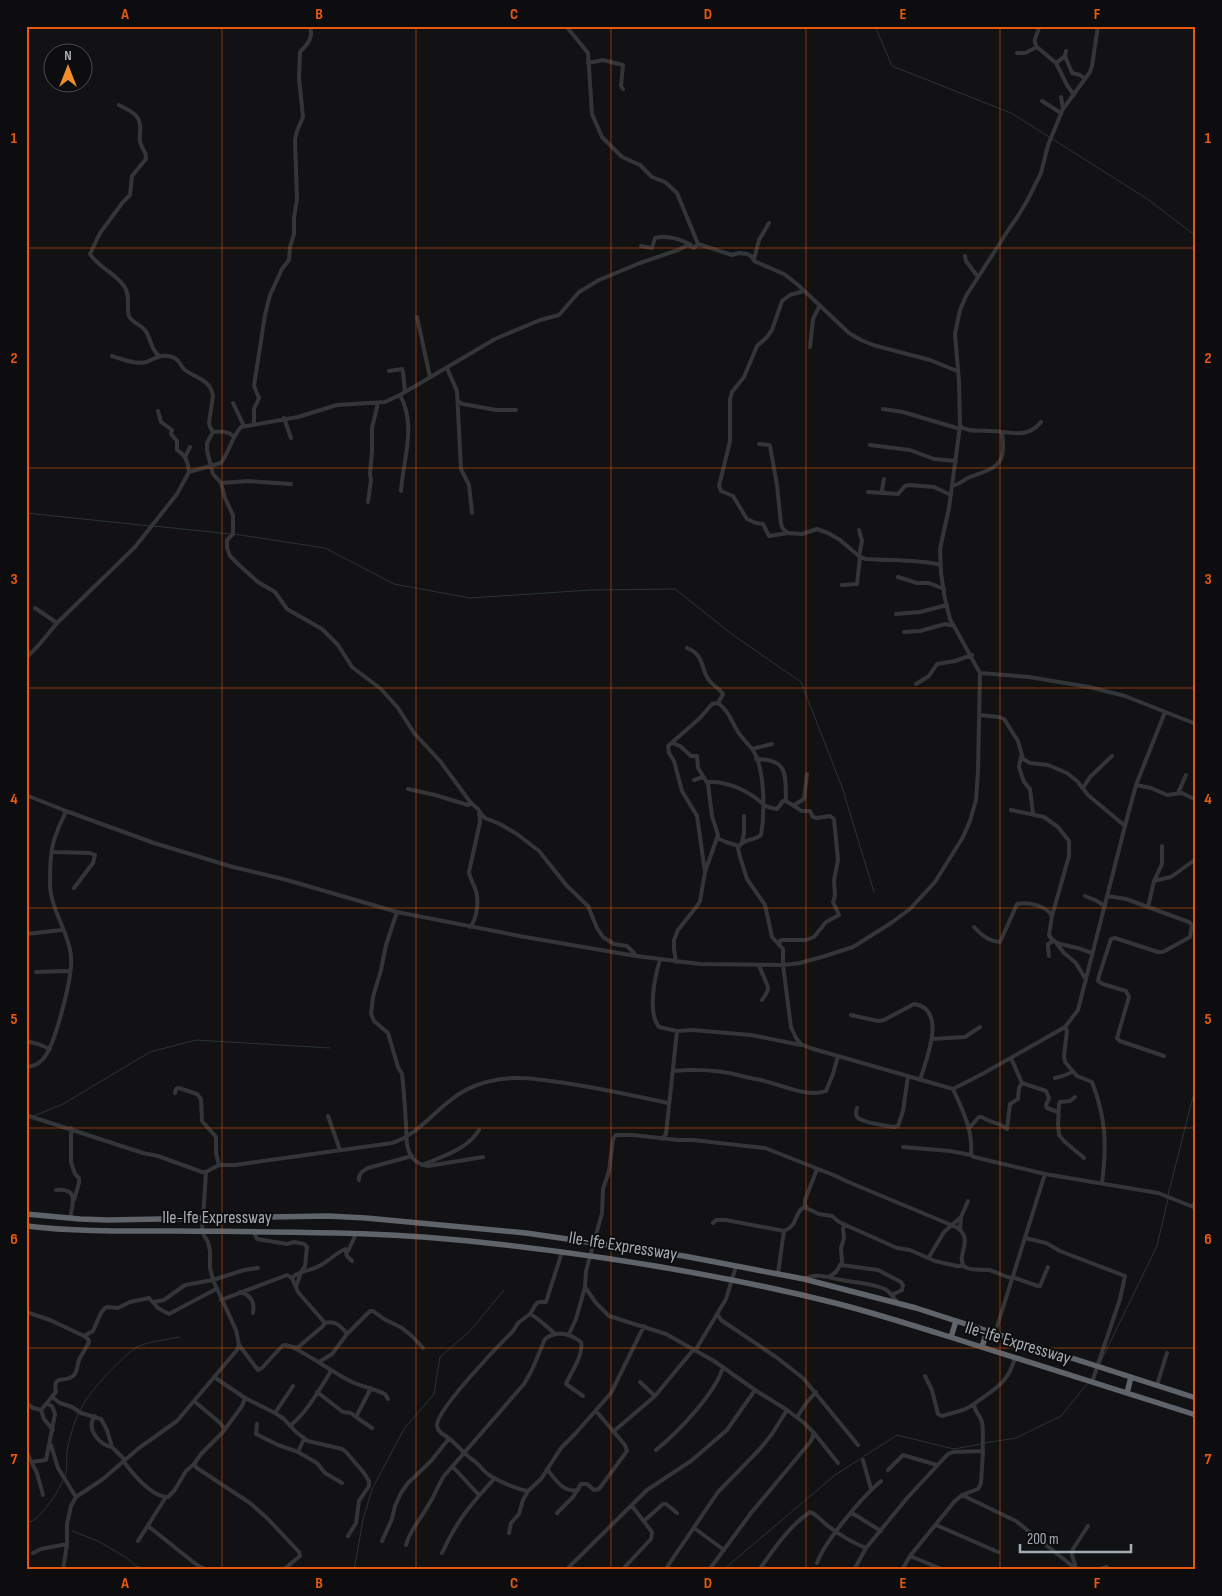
<svg xmlns="http://www.w3.org/2000/svg" width="1222" height="1596" font-family="'Sofia Sans Condensed',sans-serif">
	<style>
		.lines { fill: none; stroke-linecap: round; stroke-linejoin: round }
		.stream { stroke: #293337; stroke-width: 1 }
		.minor { stroke: #333539; stroke-width: 4 }
		.highway { stroke: #5f646a; stroke-width: 5.5 }
		.grid { fill: none; stroke: #e8590c; stroke-width: 1; stroke-opacity: 0.55 }
		.labels { text-anchor: middle; dominant-baseline: central; stroke-width: 4; stroke-linejoin: round; paint-order: stroke }
		.street-label { font-size: 18px; fill: #a4acb4; stroke: #0d0d0f }
		.neatline { fill: none; stroke: #e8590c; stroke-width: 2 }
		.grid-label { font-size: 16px; text-anchor: middle; font-weight: bold; fill: #e8590c }
	</style>
	<rect width="100%" height="100%" fill="#121214"/>
	<g class="lines">
		<path class="stream" d="M875,26L892,66L1011,113L1146,198L1196,236
			M26,513L150,526
			M154,526L230,534
			M234,534L325,548L394,584L470,598L591,590L675,589L733,635L801,682L842,787L874,892
			M34,1116L63,1104L150,1052L196,1040L330,1048
			M1168,1195L1196,1085
			M1101,1361L1157,1246L1168,1199
			M984,1443L1016,1438L1061,1416L1087,1384
			M26,1519L31,1522C44,1514 59,1491 65,1476C68,1468 66,1458 67,1450C70,1436 76,1415 84,1403C93,1388 124,1354 139,1346C148,1342 170,1339 180,1337
			M72,1531L98,1541L127,1558L136,1566L147,1570
			M354,1570L363,1520L372,1489L404,1429L434,1394L440,1357L470,1331L504,1290
			M723,1570L835,1475L897,1435L954,1449L981,1444"/>
		<path class="minor" d="M566,26L588,53L592,114L602,137L622,157L640,165L652,177L665,182L677,193L698,244
			M1039,26C1039,35 1031,38 1037,47L1056,63L1067,85L1074,95
			M1017,53H1025L1037,47
			M1065,56L1072,73L1080,75L1085,79
			M588,63L603,60L623,65L621,86L623,89
			M1056,63L1065,56L1066,51
			M1061,97L1063,109
			M1042,101L1061,113
			M119,105C128,110 140,114 140,126C141,131 139,136 140,141C141,149 147,151 146,159L132,176L130,195L123,202L100,233L90,254C98,267 115,273 124,286C131,295 126,307 129,316C132,323 140,324 144,329C151,336 149,347 159,356
			M641,246L652,248L655,238C665,235 682,239 691,245
			M965,256L966,261L978,277
			M754,259L759,240L769,223
			M804,291L790,295L782,301L772,330L767,337L757,346L744,377L732,392L730,399V441L719,486L721,491L733,496L747,519L756,523L763,524L769,536L788,533L802,534L817,529L828,533L840,540L860,557L866,559C892,561 916,559 941,565
			M417,317L430,377
			M810,347L813,319L820,305
			M112,356C121,359 136,365 146,362C156,359 159,353 172,357C180,359 180,366 185,370C196,378 211,380 213,396L209,423L210,427L213,432
			M447,368L457,391L461,469L469,485L472,513
			M389,371L402,369L403,372L405,392
			M400,395C417,426 403,459 401,491
			M459,402L463,404L496,410H516
			M233,403L244,426
			M883,409L903,412L960,429
			M158,411L161,422L172,430L171,434L177,441V450C186,456 188,462 189,472
			M284,418L291,438
			M254,424V409L259,398L254,386L265,315L270,295L282,269L289,260L290,247L294,234V218L297,199L295,140L297,131L303,117L299,78L300,52C307,45 315,36 309,26
			M960,426C969,433 979,430 990,431C1010,431 1027,440 1041,422
			M234,437C229,431 221,431 213,432L207,443V451L213,474L221,483L225,498L233,515V534L227,540V548L230,556L239,565L258,582L275,592L287,609L322,629L338,645L352,667L381,689L398,708L414,733L440,761L471,803L478,809L482,815L485,818L500,824L517,834L539,851L567,886L588,906L597,928L603,937L614,944L627,946L634,953L636,956
			M759,444L769,445L770,446L777,485L781,524L783,529L788,533
			M870,445L910,450L934,459L956,461
			M185,457L190,447
			M221,483L248,481L291,484
			M952,486C959,485 963,480 970,477C980,473 999,469 1002,456C1004,449 1003,440 1002,432
			M868,492L898,494L905,486L909,485L934,487L951,495
			M884,493L882,490L884,479
			M368,502L371,480L370,474L372,451V428L378,403
			M859,556L862,541L859,530
			M898,577L917,583H929L944,589
			M842,585L857,584L860,557
			M35,608L57,623
			M896,614L920,612L947,605
			M904,632L920,631L945,624L954,626
			M687,648C705,655 700,668 709,680C712,685 719,688 723,694L718,703L712,704L700,718L668,746L669,753L674,761L682,791L697,816L705,872
			M26,658L38,646L57,623L135,547L177,494L189,472L221,463C229,452 232,437 241,427L298,417L337,405L385,402L400,395L495,339L540,320L559,315L579,292L599,280L640,263L678,250L688,245L694,248L698,244L732,255L739,253L747,254L751,256L754,261L784,274L797,284L849,333L861,340L873,345L930,360L957,371
			M980,673L1029,677L1089,687L1125,696L1196,724
			M916,684L929,676L937,664L955,661L972,655
			M718,703C729,711 731,721 738,732C742,738 748,744 753,750C765,769 765,813 761,835C754,841 745,838 739,846
			M980,715L999,717L1004,719L1018,741L1023,759L1030,763L1048,765L1067,773L1077,781L1088,795L1125,826
			M672,743L680,746L691,756H697L698,768L708,784L712,816L718,835L705,872L700,901L697,906L678,930L674,940V949L676,962
			M752,749L772,744
			M1021,757L1019,767L1024,782L1030,789L1033,814
			M756,759C789,759 785,775 786,801
			M694,780L703,777
			M708,784L709,782C725,781 744,789 757,799C765,806 766,807 777,809L783,801H786L802,811H810L813,817L817,818L830,816L834,819L838,860L834,880L835,896L833,902L839,915L826,922L814,937L806,940H783L780,941L779,945
			M1136,785L1151,788L1167,795L1182,793L1196,800
			M1083,788L1090,777L1112,756
			M408,789L435,795L468,805L471,803
			M1178,793L1186,775
			M26,795L66,811L154,843L233,867L287,880L397,912L525,937L636,956L700,964L783,965L800,963L825,956L853,947L891,923L910,909L935,882L963,837L970,821L976,800L978,771L980,673L950,619L945,599L941,573L940,549L949,508L960,426L959,381L955,334L960,310L966,296L1009,229L1018,216L1027,201L1041,173L1048,145L1063,109L1090,72L1092,66L1098,26
			M794,805L804,799L807,774
			M1011,810L1044,817L1058,827L1069,841V856L1052,916L1049,935C1054,945 1063,944 1073,947C1080,948 1086,951 1092,953
			M717,838L726,842L739,846
			M742,842L744,833V816
			M739,846L738,848L740,857L747,879L765,905L772,937L783,949V965L791,1027L796,1038L801,1044L810,1048L953,1089C963,1111 973,1130 971,1155L974,1157L1045,1174L1158,1193L1196,1208
			M52,851L54,852L90,853L95,855L93,863L74,888
			M1154,881L1171,877L1196,859
			M1085,896L1095,900L1105,906
			M1107,896L1126,899L1189,922L1192,925L1190,937L1163,952H1158L1115,938L1111,939L1099,976L1098,981L1103,984L1126,991L1129,997L1117,1038L1120,1041L1164,1056
			M1148,907L1154,881L1162,864V846
			M397,912L386,945L381,970L373,997L371,1014L374,1021L388,1033L398,1067L402,1074C404,1091 405,1108 406,1125C407,1138 405,1144 411,1156C415,1162 421,1165 428,1166L483,1157
			M470,927C477,919 479,901 476,891C474,884 470,879 469,872L480,822L479,811
			M974,927C981,935 989,942 1000,942L1017,904C1028,902 1046,905 1052,916
			M26,934L62,930
			M1057,944L1064,953L1076,963L1086,980
			M1049,956L1048,948V944L1053,941
			M660,960C655,976 647,1013 659,1027L677,1031L692,1030L751,1035L801,1045
			M759,965C760,970 769,986 768,989C768,992 764,997 762,1000
			M36,972L66,971L70,972
			M851,1015L878,1021L884,1020L914,1004C948,1009 926,1060 920,1080
			M1065,1027L1067,1031L1064,1056L1065,1062L1077,1076L1092,1082C1106,1118 1107,1145 1102,1183
			M932,1039L965,1037L980,1027
			M26,1041L38,1044L50,1049
			M1011,1058L1022,1083L1046,1091L1049,1098L1046,1105L1047,1108L1058,1112
			M26,1067C33,1066 38,1065 43,1059C55,1046 73,976 71,957C70,934 50,909 50,884C50,868 50,847 57,832C59,825 63,819 66,811
			M673,1071C695,1069 721,1070 742,1076C749,1078 755,1079 761,1080C778,1084 809,1098 826,1091L833,1074L838,1056
			M1055,1078L1063,1076L1072,1072
			M953,1089L984,1073L1065,1027L1078,1010L1125,826L1136,785L1165,712
			M175,1093L176,1089L179,1088L197,1094L201,1099L202,1121L216,1137V1153L219,1165
			M1075,1097L1070,1101L1060,1102L1059,1104L1058,1124L1059,1135L1065,1142L1084,1158
			M857,1108C856,1112 855,1113 857,1117C861,1122 887,1126 894,1127L898,1126L903,1111L908,1076
			M26,1115L143,1153L158,1156L202,1172H206L219,1165H235L392,1143C423,1133 438,1104 466,1090C500,1072 534,1078 571,1084C603,1089 636,1096 668,1103
			M328,1116L340,1150
			M970,1127L979,1117H982C990,1123 999,1122 1007,1129
			M71,1128V1162L75,1174L79,1178V1183L74,1200
			M1007,1129L1010,1104L1018,1099L1019,1088L1022,1083
			M662,1139L666,1134L677,1031
			M903,1147L950,1151L971,1155
			M422,1165C443,1156 468,1149 479,1130
			M359,1180C358,1174 363,1171 368,1168L412,1156
			M56,1190C79,1188 73,1203 70,1218
			M1193,1207L1196,1199
			M807,1208L805,1205V1200L817,1169
			M713,1223L716,1220H726L784,1231C799,1225 793,1214 804,1207L819,1214L832,1216L839,1222L897,1248L910,1250L935,1261L957,1266H964
			M960,1230L961,1217
			M254,1232L257,1239L287,1244L294,1242L304,1244L307,1247L305,1266L301,1272L296,1287
			M1025,1238L1046,1243L1060,1251L1125,1276L1120,1299L1092,1382
			M345,1249L347,1256L352,1261
			M929,1257L944,1232L961,1217L968,1201
			M841,1265L878,1270L901,1282L903,1285L902,1290L892,1295
			M778,1273L784,1231
			M829,1277L836,1272L842,1262L841,1248L844,1238L843,1229L844,1224
			M1012,1277L1038,1286H1040L1048,1267
			M292,1278C299,1270 312,1271 321,1265C330,1260 336,1253 345,1249L348,1251L356,1234
			M804,1279C817,1272 829,1278 842,1280C857,1283 871,1283 885,1289C891,1293 894,1298 898,1303
			M240,1292C251,1295 255,1302 253,1313
			M221,1300L287,1275L292,1278L298,1292L325,1323
			M154,1302L164,1300L185,1285L213,1280L244,1270L258,1268
			M26,1312L50,1320L84,1336L88,1339L89,1342C86,1348 82,1354 79,1360C77,1365 78,1372 73,1376C65,1383 52,1374 56,1392L41,1410
			M530,1314C535,1316 550,1329 555,1334
			M718,1315L721,1320L776,1357L803,1378L858,1445
			M995,1333L1045,1174
			M569,1334L576,1319L585,1287
			M84,1336L93,1331L101,1313L105,1308L108,1307L118,1308L130,1302L149,1298L158,1308L169,1314L216,1289
			M239,1345L258,1370L262,1368L282,1346L285,1345L297,1348L322,1327L325,1323C335,1320 341,1326 347,1334
			M294,1348C314,1358 332,1372 352,1382C363,1387 375,1389 385,1394L388,1399
			M695,1351L726,1299L736,1266
			M319,1362L332,1354L347,1334L370,1311H373L384,1319L402,1328L413,1337L423,1348
			M925,1376L932,1390L938,1414L942,1416C953,1412 964,1412 974,1404
			M214,1377L245,1398L275,1413L284,1419L296,1432L308,1441L342,1449L346,1452L364,1473L369,1481V1486L359,1501L356,1523L348,1536
			M640,1382L655,1396
			M1157,1385L1167,1353
			M371,1388L356,1417L372,1428
			M317,1392L343,1412L351,1413L356,1417
			M52,1397L60,1403L72,1407L81,1413L101,1419L107,1430L112,1447L125,1460
			M194,1401L219,1422L225,1429
			M26,1403L33,1408L41,1410
			M41,1410L44,1419L53,1430
			M787,1410L803,1422L814,1433L838,1463
			M275,1413L293,1386
			M95,1416C85,1429 100,1445 112,1447
			M797,1417L807,1402L816,1392
			M257,1424L256,1434L278,1445L298,1452L317,1463L325,1473L342,1483
			M290,1426C308,1411 319,1390 331,1371
			M614,1431L655,1396L693,1350
			M51,1445L58,1468L76,1497
			M656,1450C677,1433 716,1393 723,1367
			M26,1451L37,1473L43,1495
			M298,1452L304,1439L303,1437
			M863,1460L871,1489
			M32,1462L46,1460L55,1414L52,1406L47,1404
			M124,1462C133,1474 152,1497 168,1497L174,1491L186,1471L194,1464L201,1454L223,1432L242,1406L245,1398
			M194,1464L197,1468L250,1503L267,1518L299,1552L300,1556L283,1570
			M453,1467L479,1495
			M547,1469C555,1479 563,1493 578,1490
			M888,1470L903,1455L937,1465
			M528,1491C519,1490 498,1481 489,1475C483,1471 479,1464 473,1460C463,1453 458,1446 450,1439C445,1435 438,1433 437,1426C435,1411 500,1344 513,1331L518,1323L530,1314L536,1304L539,1302H546L562,1252
			M962,1495L1016,1521L1076,1569
			M557,1513L573,1497L581,1484H587L594,1490L599,1489L627,1451L625,1445L596,1411
			M852,1513L881,1531
			M644,1521L663,1504H666L677,1513
			M936,1525L998,1552
			M148,1526L197,1565L207,1570
			M694,1528L724,1550
			M509,1533L511,1523L519,1514L523,1500L528,1491L541,1479L561,1448L575,1434L611,1393L644,1326
			M138,1541L166,1497
			M382,1541L392,1519L395,1506L401,1493L408,1483L431,1461L447,1441L450,1439
			M406,1545C410,1529 422,1518 429,1504C435,1495 438,1485 444,1476L524,1384L532,1370L545,1339C557,1330 569,1333 581,1342C584,1355 571,1372 566,1384L583,1396
			M33,1553L41,1549L67,1544
			M442,1553C457,1520 471,1504 495,1478
			M910,1556L944,1570
			M817,1563C825,1541 862,1497 881,1481
			M1076,1568L1072,1555L1073,1549L1088,1526
			M63,1570L67,1544V1524L71,1506L76,1497L103,1479L139,1448L177,1421L237,1350L239,1345L236,1330L213,1280L210,1268V1251L208,1242L202,1232L206,1172
			M566,1570L647,1490L691,1461L727,1430L755,1390
			M622,1570L651,1539L652,1532L632,1506
			M665,1570L718,1492L759,1450L772,1434L787,1410L755,1390L714,1361L666,1334L609,1316L596,1303L585,1287L586,1271L602,1213L603,1189L609,1171L613,1139L616,1135H633L678,1140H693L765,1148L836,1176L846,1181L956,1227C976,1239 954,1257 965,1267C970,1271 982,1269 989,1270C996,1272 1004,1276 1011,1278
			M709,1570L751,1513L811,1441L814,1433
			M759,1570C774,1549 789,1526 810,1512C817,1514 822,1522 828,1526C840,1535 853,1543 866,1548
			M854,1570L866,1548L908,1497L948,1454L953,1452L983,1451C982,1441 984,1432 982,1422C980,1415 974,1411 974,1404C994,1389 1009,1383 1015,1357
			M902,1570L910,1556L954,1502L962,1495L978,1489L981,1483L983,1451
			M1097,1570L1107,1567L1109,1570"/>
		<path class="highway" d="M26,1214L80,1219L108,1220L328,1216L366,1218L526,1233L684,1256L804,1279L916,1308L1196,1398
			M26,1226C76,1232 126,1231 176,1231C273,1232 372,1231 469,1241C592,1254 715,1273 835,1303C874,1313 912,1325 950,1337C1032,1363 1114,1389 1196,1415
			M951,1337L956,1321
			M982,1347L987,1331
			M1127,1393L1131,1377"/>
	</g>
	<path class="grid" d="M222,26V1570M416,26V1570M611,26V1570M806,26V1570M1000,26V1570M26,248H1196M26,468H1196M26,688H1196M26,908H1196M26,1128H1196M26,1348H1196"/>
	<g class="labels">
		<g class="street-label">
			<text x="217" y="1217">Ile-Ife Expressway</text>
			<text transform="translate(623 1246) rotate(9)">Ile-Ife Expressway</text>
			<text transform="translate(1018 1343) rotate(17)">Ile-Ife Expressway</text>
		</g>
	</g>
	<rect width="1222" height="1596" fill="none" stroke="#0d0d0f" stroke-width="55"/>
	<g transform="translate(68 68)"><circle r="24" fill="#0d0d0f" stroke="#494d51"/>
	<path d="M0-4L9 19L0 12L-9 19Z" fill="#f08e2e"/>
	<text y="-8" font-size="14" font-weight="bold" text-anchor="middle" fill="#a4acb4">N</text>
	</g>
	<path d="M1020 1544v8h111v-8" fill="none" stroke="#a4acb4" stroke-width="2.5"/>
	<text x="1027" y="1544" font-size="15" fill="#a4acb4" stroke="#0d0d0f" stroke-width="4" paint-order="stroke">200 m</text>
	<rect x="28" y="28" width="1166" height="1540" class="neatline"/>
	<g class="grid-label">
		<text x="125" y="19">A</text>
		<text x="319" y="19">B</text>
		<text x="514" y="19">C</text>
		<text x="708" y="19">D</text>
		<text x="903" y="19">E</text>
		<text x="1097" y="19">F</text>
		<text x="14" y="143">1</text>
		<text x="1208" y="143">1</text>
		<text x="14" y="363">2</text>
		<text x="1208" y="363">2</text>
		<text x="14" y="584">3</text>
		<text x="1208" y="584">3</text>
		<text x="14" y="804">4</text>
		<text x="1208" y="804">4</text>
		<text x="14" y="1024">5</text>
		<text x="1208" y="1024">5</text>
		<text x="14" y="1244">6</text>
		<text x="1208" y="1244">6</text>
		<text x="14" y="1464">7</text>
		<text x="1208" y="1464">7</text>
		<text x="125" y="1588">A</text>
		<text x="319" y="1588">B</text>
		<text x="514" y="1588">C</text>
		<text x="708" y="1588">D</text>
		<text x="903" y="1588">E</text>
		<text x="1097" y="1588">F</text>
	</g>
</svg>
